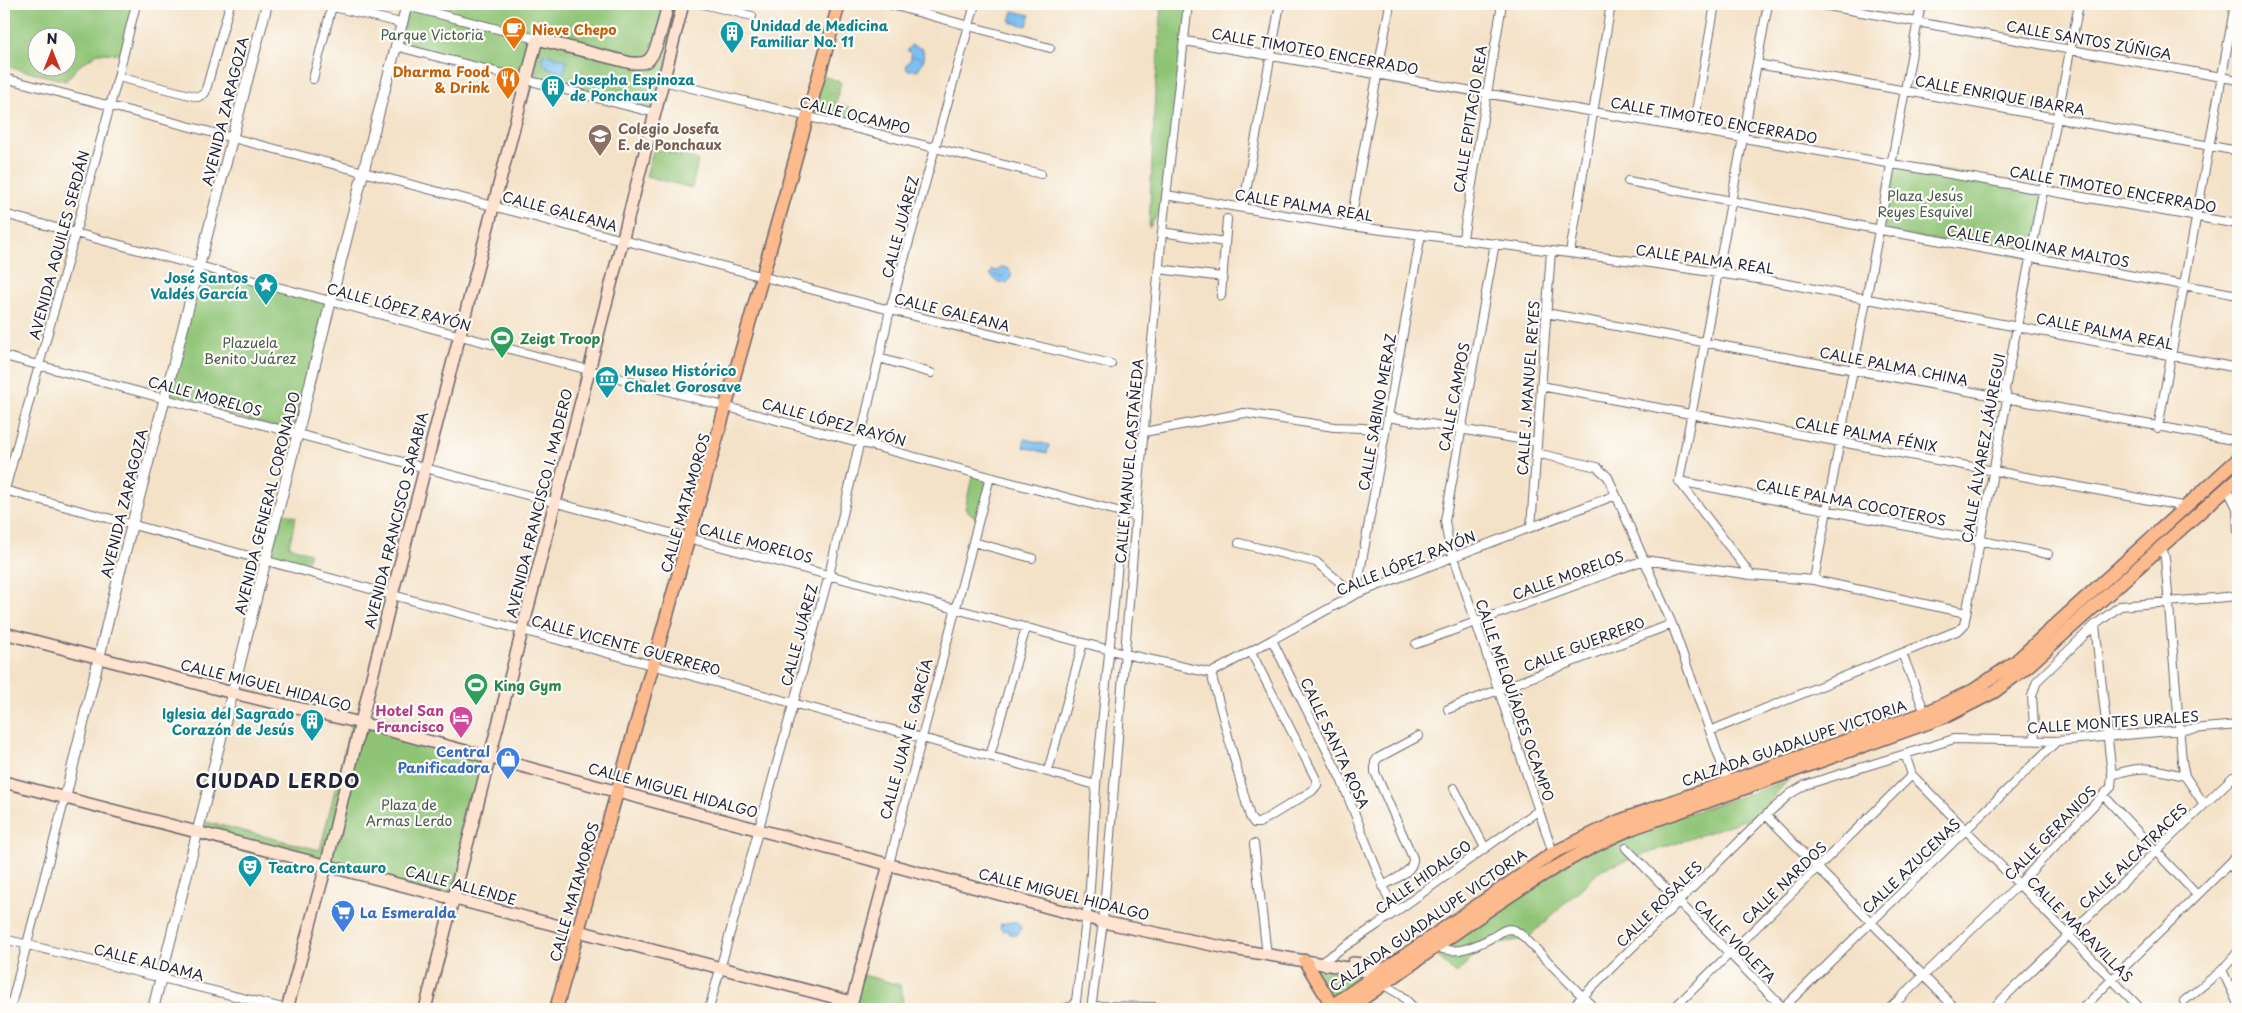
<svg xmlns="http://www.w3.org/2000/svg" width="2242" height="1013" font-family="'Playpen Sans',sans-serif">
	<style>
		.grass { fill: url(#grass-tufts); stroke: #587358 }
		.park { fill: #8fc476; stroke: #587358; fill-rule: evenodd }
		.water { fill: url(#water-ripples); stroke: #4f7096 }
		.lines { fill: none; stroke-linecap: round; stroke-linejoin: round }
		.minor-casing { stroke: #6c656c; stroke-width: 10 }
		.tertiary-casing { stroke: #6c656c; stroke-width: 12 }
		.secondary-casing { stroke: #6c656c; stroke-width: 14 }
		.primary-casing { stroke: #6c656c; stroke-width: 15 }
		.minor { stroke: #fff; stroke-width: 8 }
		.tertiary { stroke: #fff; stroke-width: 10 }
		.secondary { stroke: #fee3d1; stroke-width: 11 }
		.primary { stroke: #fcba8d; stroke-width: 12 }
		.labels { text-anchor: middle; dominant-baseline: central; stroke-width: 4.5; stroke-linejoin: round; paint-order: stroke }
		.culture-label { font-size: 14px; font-weight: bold; fill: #0d838f; stroke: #fdfcf7; text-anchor: start }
		.food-label { font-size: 14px; font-weight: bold; fill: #c56008; stroke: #fdfcf7; text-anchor: start }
		.park-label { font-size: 14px; fill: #485b50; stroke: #fdfcf7 }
		.street-label { font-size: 14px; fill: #22223b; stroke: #fdfcf7 }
		.education-label { font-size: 14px; font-weight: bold; fill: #785e54; stroke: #fdfcf7; text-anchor: start }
		.leisure-label { font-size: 14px; font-weight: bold; fill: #27864d; stroke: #fdfcf7; text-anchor: start }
		.hotel-label { font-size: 14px; font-weight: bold; fill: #b23c85; stroke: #fdfcf7; text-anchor: end }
		.shop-label { font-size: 14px; font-weight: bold; fill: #366cbe; stroke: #fdfcf7; text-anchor: end }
		.district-label { font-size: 19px; font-weight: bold; letter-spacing: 1px; fill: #22223b; stroke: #fdfcf7 }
	</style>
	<defs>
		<pattern id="grass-tufts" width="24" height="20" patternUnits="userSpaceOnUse" patternTransform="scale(1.25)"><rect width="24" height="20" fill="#8fc476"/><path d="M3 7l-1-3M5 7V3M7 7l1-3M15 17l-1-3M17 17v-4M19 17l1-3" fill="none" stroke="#7ba867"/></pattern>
		<pattern id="water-ripples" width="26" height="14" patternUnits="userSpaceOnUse" patternTransform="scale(1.25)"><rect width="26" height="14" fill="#7cbff2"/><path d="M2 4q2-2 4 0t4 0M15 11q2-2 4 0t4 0" fill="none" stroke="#659bc5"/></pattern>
	</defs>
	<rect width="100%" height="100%" fill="#fdfcf7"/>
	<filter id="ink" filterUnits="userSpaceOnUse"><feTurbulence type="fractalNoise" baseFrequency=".02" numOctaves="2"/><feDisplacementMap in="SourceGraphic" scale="10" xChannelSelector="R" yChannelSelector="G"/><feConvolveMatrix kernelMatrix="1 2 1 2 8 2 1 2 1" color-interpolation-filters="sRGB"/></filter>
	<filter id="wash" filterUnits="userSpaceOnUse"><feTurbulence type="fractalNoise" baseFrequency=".0096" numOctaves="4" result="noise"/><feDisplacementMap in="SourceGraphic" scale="20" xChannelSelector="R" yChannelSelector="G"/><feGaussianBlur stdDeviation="1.12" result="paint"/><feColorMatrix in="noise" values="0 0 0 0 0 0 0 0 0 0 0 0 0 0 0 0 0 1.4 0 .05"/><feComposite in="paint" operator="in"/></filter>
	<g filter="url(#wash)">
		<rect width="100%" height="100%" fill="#f4e2c8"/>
		<path class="grass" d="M820,75L841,82L836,104L863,111L859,128L809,116Z
			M280,512L296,517L289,546L310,553L306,571L268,559Z
			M352,721L362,723L325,865L204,832L207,822L320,850Z"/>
		<path class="park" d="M8,4H136L122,54L98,53L79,66L66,81L4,66V17ZM38,38H68V68H38Z
			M409,4H673L659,60L675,4H681L659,113L399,46Z
			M1162,4H1191L1167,199L1149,228L1155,93Z
			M654,148L698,160L692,188L646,176Z
			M1894,161L2046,190L2032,259L1880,230Z
			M200,266L334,302L301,434L166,398Z
			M973,472L990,477L979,520L965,509Z
			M362,723L491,757L457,900L325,865Z
			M1789,779L1756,816L1602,869L1527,939L1486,945L1455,974L1434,952L1600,842L1752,793Z
			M1308,963L1370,976L1332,1003Z
			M860,974L900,985L904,1009H851Z"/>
		<path class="water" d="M1013,11L1030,15L1027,26L1010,22Z
			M911,45L923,49L924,59L918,70H907L906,65L911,59V53L907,50Z
			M544,53L567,60L564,73L548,68L542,61Z
			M1003,267C1014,270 1013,276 1007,283L998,282L990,275L992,270L996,271Z
			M1025,439L1049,445L1047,453L1023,447Z
			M1012,922H1017L1021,927L1020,932L1015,936L1009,934L1007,930L1003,931L1000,928L1001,924Z"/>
	</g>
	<g filter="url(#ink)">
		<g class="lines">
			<defs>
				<path id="minor" d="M321,4L401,23
					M703,4L752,16
					M888,4L1050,48
					M1817,4L2238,80
					M407,6L537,39
					M1185,41L2238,224
					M395,46L655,113
					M1757,64L2238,151
					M118,77L198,97L205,93L230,4
					M4,78L890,310L1111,364
					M313,79L332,6
					M663,81L1041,174
					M1693,129L1715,4
					M1628,181L1881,230L2238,295
					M1166,195L1350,226L1650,263L1771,281L2238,368
					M1243,208L1280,4
					M4,214L1136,516
					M1350,226L1390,4
					M1162,232L1225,242
					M1463,238L1502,4
					M1495,243L1445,521L1448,539L1553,853
					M1570,253L1611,4
					M1159,269L1223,277
					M1221,296L1227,219
					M1546,313L2238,441
					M4,356L1125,654L1211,673L1356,594L1616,495
					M879,358L931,373
					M1541,386L2187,507
					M1388,417L1537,442
					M2158,428L2235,4
					M1144,432L1244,413L1334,427L1363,428L1385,433
					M1536,453L1597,467L1608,477L1672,624L1728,782
					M1679,481L2048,554
					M2227,488L2237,508L2238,533
					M4,490L1096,785
					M4,493L118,77L136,4
					M1531,527L1551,251
					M973,542L1032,558
					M1239,543L1316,562L1355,595
					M2162,547L2165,558L2182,761L2185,776L2204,804
					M1751,575L1679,481L1768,4
					M1814,580L1921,4
					M1356,594L1421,234
					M1272,640L1341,779L1394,913
					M1416,644L1644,560L1751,575L1814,580L1966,613
					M1902,653L1925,713
					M1211,673L1250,817L1254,823H1259L1312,791L1317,785L1316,779L1251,652
					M1448,709L1672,624
					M1710,731L1959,630L1964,625L2007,400L2005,389L2079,4
					M2035,740L2032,696L2037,681L2095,625L2120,606L2238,596
					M1905,754L1912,775L2141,1009
					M990,756L1026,627
					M1048,771L1083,643
					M2112,775C2147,764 2151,769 2185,776
					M1454,788L1485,848
					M2104,796L2197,895
					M1766,815L1956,1009
					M1254,844L1267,955
					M1626,848L1784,1009
					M889,864L990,477
					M2229,864L2238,874
					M1383,886C1394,879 1414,872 1413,858L1375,772V762L1378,758L1419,736
					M4,939L287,1009
					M1438,947C1455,956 1476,946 1493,937C1500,933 1505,927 1514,930C1517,931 1521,935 1524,937L1595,1009
					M1320,963L1377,925L1539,810
					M2222,970L2238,1004
					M1384,985L1401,995L1415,1009
					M2184,1001L2222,970L2238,952
					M1092,1006L1155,1007
					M10,1009L65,798
					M709,1009L829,575L890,310L975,4
					M1063,1009L1075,1005
					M1075,1009L1090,888L1096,785L1123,512
					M1091,1009L1103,922L1136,516L1162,232L1188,4
					M1570,1009L1766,815L1790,794L1805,785L1954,739L2057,741L2238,725
					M1673,1009L1912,775
					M1782,1009L2057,741
					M1889,1009L2018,885L2111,787L2112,775L2095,625
					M1992,1009L2233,777
					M2082,1009L2238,855"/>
				<path id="tertiary" d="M65,798L119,575L267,4
					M153,1009L363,173L407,4"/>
				<path id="secondary" d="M4,633L233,693L361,723L1103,922L1227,948L1365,971L1381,982
					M4,782L852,1002L889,864
					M1353,963L1373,965L1390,974
					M287,1009L326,866L392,595L537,39L631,63C636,63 643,64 647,61C657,56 665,15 668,4
					M425,1009L683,4"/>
				<path id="primary" d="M1305,961L1332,1005
					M556,1009L839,4
					M1327,1009L1553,853L1619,821L1662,805L1925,713L1974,690L2015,662L2238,459
					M1348,1009C1439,947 1531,871 1633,828L1947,716L1994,692L2028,666L2238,478"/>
			</defs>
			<use href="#minor" class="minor-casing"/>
			<use href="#tertiary" class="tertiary-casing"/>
			<use href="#secondary" class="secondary-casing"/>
			<use href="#primary" class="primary-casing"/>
			<use href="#minor" class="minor"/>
			<use href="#tertiary" class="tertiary"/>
			<use href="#secondary" class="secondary"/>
			<use href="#primary" class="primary"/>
		</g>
	</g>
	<defs>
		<symbol id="cafe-pin" viewBox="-11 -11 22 30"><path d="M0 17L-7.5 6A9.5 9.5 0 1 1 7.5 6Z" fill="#e8710a" stroke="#fdfcf7"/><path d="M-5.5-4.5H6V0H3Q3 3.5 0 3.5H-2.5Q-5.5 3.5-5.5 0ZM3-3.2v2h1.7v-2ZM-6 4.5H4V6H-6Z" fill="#fff"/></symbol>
		<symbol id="building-pin" viewBox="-11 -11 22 30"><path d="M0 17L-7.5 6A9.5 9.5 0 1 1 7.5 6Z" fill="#0f9aa8" stroke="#fdfcf7"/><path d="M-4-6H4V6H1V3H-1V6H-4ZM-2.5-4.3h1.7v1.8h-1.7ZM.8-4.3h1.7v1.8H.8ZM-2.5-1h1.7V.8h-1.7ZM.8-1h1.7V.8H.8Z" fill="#fff"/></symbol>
		<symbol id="restaurant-pin" viewBox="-11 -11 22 30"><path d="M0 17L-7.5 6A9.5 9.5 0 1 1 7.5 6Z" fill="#e8710a" stroke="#fdfcf7"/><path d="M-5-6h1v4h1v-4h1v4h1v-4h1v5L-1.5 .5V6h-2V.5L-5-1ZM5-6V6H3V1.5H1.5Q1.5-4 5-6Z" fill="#fff"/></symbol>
		<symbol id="school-pin" viewBox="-11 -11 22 30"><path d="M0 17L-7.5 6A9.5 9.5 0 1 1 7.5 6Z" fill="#8d6e63" stroke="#fdfcf7"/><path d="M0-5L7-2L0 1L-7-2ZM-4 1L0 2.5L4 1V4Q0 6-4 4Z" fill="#fff"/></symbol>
		<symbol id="sight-pin" viewBox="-11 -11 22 30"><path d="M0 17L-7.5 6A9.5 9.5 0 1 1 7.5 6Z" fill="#0f9aa8" stroke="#fdfcf7"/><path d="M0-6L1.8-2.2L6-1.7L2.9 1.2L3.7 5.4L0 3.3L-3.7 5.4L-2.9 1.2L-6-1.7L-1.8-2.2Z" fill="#fff"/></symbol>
		<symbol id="stadium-pin" viewBox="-11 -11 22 30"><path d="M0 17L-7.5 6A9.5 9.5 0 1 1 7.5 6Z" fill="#2e9e5b" stroke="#fdfcf7"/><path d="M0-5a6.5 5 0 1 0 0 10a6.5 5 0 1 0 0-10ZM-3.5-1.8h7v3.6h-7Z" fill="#fff"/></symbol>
		<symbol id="museum-pin" viewBox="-11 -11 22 30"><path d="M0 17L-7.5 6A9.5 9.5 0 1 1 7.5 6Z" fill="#0f9aa8" stroke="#fdfcf7"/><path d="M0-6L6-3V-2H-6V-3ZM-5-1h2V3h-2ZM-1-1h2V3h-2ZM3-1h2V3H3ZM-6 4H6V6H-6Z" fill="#fff"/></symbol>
		<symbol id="hotel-pin" viewBox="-11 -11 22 30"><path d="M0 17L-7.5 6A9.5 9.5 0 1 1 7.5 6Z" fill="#d1479c" stroke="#fdfcf7"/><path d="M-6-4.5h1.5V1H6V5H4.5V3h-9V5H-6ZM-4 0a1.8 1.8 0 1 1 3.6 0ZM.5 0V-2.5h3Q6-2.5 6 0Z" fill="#fff"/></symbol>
		<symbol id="shop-pin" viewBox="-11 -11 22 30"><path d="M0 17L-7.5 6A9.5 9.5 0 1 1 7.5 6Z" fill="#3f7fe0" stroke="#fdfcf7"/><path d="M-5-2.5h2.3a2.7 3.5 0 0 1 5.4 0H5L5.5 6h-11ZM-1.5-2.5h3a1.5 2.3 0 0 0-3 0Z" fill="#fff"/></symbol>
		<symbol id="theatre-pin" viewBox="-11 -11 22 30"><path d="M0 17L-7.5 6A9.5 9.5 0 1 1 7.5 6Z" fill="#0f9aa8" stroke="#fdfcf7"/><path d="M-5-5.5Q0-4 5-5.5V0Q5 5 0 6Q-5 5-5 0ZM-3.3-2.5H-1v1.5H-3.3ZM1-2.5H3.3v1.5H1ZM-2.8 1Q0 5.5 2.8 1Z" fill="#fff"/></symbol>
		<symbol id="supermarket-pin" viewBox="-11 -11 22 30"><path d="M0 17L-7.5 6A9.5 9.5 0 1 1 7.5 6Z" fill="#3f7fe0" stroke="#fdfcf7"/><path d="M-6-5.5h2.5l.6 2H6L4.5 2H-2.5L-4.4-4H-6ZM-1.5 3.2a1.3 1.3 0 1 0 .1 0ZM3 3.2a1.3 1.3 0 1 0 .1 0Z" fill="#fff"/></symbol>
	</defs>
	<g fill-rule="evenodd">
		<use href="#cafe-pin" x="500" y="15" width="28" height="38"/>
		<use href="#building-pin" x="718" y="19" width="28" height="38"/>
		<use href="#restaurant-pin" x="494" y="65" width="28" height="38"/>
		<use href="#building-pin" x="539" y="73" width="28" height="38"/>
		<use href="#school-pin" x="586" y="122" width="28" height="38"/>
		<use href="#sight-pin" x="252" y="271" width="28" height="38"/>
		<use href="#stadium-pin" x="488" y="324" width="28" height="38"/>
		<use href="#museum-pin" x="593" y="364" width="28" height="38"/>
		<use href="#stadium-pin" x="462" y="671" width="28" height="38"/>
		<use href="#hotel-pin" x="447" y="704" width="28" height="38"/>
		<use href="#building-pin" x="298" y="707" width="28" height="38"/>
		<use href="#shop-pin" x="494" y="745" width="28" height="38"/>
		<use href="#theatre-pin" x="236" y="853" width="28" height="38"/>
		<use href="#supermarket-pin" x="329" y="898" width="28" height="38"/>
	</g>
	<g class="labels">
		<g class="culture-label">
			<text x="750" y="25">Unidad de Medicina<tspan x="750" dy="16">Familiar No. 11</tspan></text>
			<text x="570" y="79">Josepha Espinoza<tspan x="570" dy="16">de Ponchaux</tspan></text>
			<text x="248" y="277" text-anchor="end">José Santos<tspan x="248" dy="16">Valdés García</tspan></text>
			<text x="624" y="370">Museo Histórico<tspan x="624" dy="16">Chalet Gorosave</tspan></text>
			<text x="294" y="713" text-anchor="end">Iglesia del Sagrado<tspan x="294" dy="16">Corazón de Jesús</tspan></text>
			<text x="268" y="867">Teatro Centauro</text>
		</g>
		<g class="food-label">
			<text x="532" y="29">Nieve Chepo</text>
			<text x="490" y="71" text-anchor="end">Dharma Food<tspan x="490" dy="16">&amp; Drink</tspan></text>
		</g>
		<g class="park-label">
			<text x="432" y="34">Parque Victoria</text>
			<text x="1925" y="195">Plaza Jesús<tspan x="1925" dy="16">Reyes Esquivel</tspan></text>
			<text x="250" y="342">Plazuela<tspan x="250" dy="16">Benito Juárez</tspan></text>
			<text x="409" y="804">Plaza de<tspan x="409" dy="16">Armas Lerdo</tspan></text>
		</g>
		<g class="street-label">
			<text transform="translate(2089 40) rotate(10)">CALLE SANTOS ZÚÑIGA</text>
			<text transform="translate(1315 51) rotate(10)">CALLE TIMOTEO ENCERRADO</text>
			<text transform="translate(2000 95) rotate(10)">CALLE ENRIQUE IBARRA</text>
			<text transform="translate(225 111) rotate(-76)">AVENIDA ZARAGOZA</text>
			<text transform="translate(855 115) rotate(14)">CALLE OCAMPO</text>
			<text transform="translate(1470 119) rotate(-81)">CALLE EPITACIO REA</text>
			<text transform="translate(1714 120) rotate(10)">CALLE TIMOTEO ENCERRADO</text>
			<text transform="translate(2113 189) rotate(10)">CALLE TIMOTEO ENCERRADO</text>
			<text transform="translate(1304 205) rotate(9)">CALLE PALMA REAL</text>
			<text transform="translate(560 211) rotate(15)">CALLE GALEANA</text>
			<text transform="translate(900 227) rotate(-75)">CALLE JUÁREZ</text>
			<text transform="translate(59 245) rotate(-75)">AVENIDA AQUILES SERDÁN</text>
			<text transform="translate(2038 246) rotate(10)">CALLE APOLINAR MALTOS</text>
			<text transform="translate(1705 259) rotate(8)">CALLE PALMA REAL</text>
			<text transform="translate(399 307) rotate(15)">CALLE LÓPEZ RAYÓN</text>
			<text transform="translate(952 312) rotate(14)">CALLE GALEANA</text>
			<text transform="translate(2105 331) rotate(11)">CALLE PALMA REAL</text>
			<text transform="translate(1894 366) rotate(11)">CALLE PALMA CHINA</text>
			<text transform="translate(1528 388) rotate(-86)">CALLE J. MANUEL REYES</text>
			<text transform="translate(205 396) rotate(15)">CALLE MORELOS</text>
			<text transform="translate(1454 397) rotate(-79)">CALLE CAMPOS</text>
			<text transform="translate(1377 412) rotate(-80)">CALLE SABINO MERAZ</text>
			<text transform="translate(834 422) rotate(15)">CALLE LÓPEZ RAYÓN</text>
			<text transform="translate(1866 434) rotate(10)">CALLE PALMA FÉNIX</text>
			<text transform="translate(1983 448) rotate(-80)">CALLE ÁLVAREZ JÁUREGUI</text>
			<text transform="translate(1129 461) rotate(-85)">CALLE MANUEL CASTAÑEDA</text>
			<text transform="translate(1851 502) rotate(11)">CALLE PALMA COCOTEROS</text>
			<text transform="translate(124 503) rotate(-76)">AVENIDA ZARAGOZA</text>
			<text transform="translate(267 503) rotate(-76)">AVENIDA GENERAL CORONADO</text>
			<text transform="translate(539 503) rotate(-76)">AVENIDA FRANCISCO I. MADERO</text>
			<text transform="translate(685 503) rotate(-74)">CALLE MATAMOROS</text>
			<text transform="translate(396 520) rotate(-76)">AVENIDA FRANCISCO SARABIA</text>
			<text transform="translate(756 543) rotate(15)">CALLE MORELOS</text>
			<text transform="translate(1406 563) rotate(-22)">CALLE LÓPEZ RAYÓN</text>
			<text transform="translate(1568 575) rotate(-20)">CALLE MORELOS</text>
			<text transform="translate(799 635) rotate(-75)">CALLE JUÁREZ</text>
			<text transform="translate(1584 644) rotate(-21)">CALLE GUERRERO</text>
			<text transform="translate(626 645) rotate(15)">CALLE VICENTE GUERRERO</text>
			<text transform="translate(266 685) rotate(14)">CALLE MIGUEL HIDALGO</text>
			<text transform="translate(1515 700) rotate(71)">CALLE MELQUÍADES OCAMPO</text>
			<text transform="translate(2113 722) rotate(-4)">CALLE MONTES URALES</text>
			<text transform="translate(906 739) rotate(-75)">CALLE JUAN E. GARCÍA</text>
			<text transform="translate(1335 743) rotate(65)">CALLE SANTA ROSA</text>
			<text transform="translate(1794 743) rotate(-19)">CALZADA GUADALUPE VICTORIA</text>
			<text transform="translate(673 790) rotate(15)">CALLE MIGUEL HIDALGO</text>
			<text transform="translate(2050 833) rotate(-46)">CALLE GERANIOS</text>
			<text transform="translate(2133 856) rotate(-44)">CALLE ALCATRACES</text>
			<text transform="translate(1911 866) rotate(-44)">CALLE AZUCENAS</text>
			<text transform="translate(1423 877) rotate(-36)">CALLE HIDALGO</text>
			<text transform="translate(1784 883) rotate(-44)">CALLE NARDOS</text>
			<text transform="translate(461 885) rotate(15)">CALLE ALLENDE</text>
			<text transform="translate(574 892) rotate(-74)">CALLE MATAMOROS</text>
			<text transform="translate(1064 894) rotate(14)">CALLE MIGUEL HIDALGO</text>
			<text transform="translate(1659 904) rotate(-45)">CALLE ROSALES</text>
			<text transform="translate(1428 920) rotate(-35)">CALZADA GUADALUPE VICTORIA</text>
			<text transform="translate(2080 929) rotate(45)">CALLE MARAVILLAS</text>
			<text transform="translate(1735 941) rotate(46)">CALLE VIOLETA</text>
			<text transform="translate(149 962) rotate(14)">CALLE ALDAMA</text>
		</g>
		<g class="education-label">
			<text x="618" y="128">Colegio Josefa<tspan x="618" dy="16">E. de Ponchaux</tspan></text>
		</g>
		<g class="leisure-label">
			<text x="520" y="338">Zeigt Troop</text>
			<text x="494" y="685">King Gym</text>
		</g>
		<g class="hotel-label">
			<text x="444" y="710">Hotel San<tspan x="444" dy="16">Francisco</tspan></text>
		</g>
		<g class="shop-label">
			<text x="490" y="751">Central<tspan x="490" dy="16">Panificadora</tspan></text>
			<text x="360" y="912" text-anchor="start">La Esmeralda</text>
		</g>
		<g class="district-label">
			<text x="278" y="780">CIUDAD LERDO</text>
		</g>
	</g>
	<rect width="2242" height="1013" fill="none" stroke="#fdfcf7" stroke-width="20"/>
	<g transform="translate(52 52)"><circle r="24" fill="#fdfcf7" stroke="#a5a5ac"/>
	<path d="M0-4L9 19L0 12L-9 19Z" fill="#c8321e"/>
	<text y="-8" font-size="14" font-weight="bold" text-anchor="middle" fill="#22223b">N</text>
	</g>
</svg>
